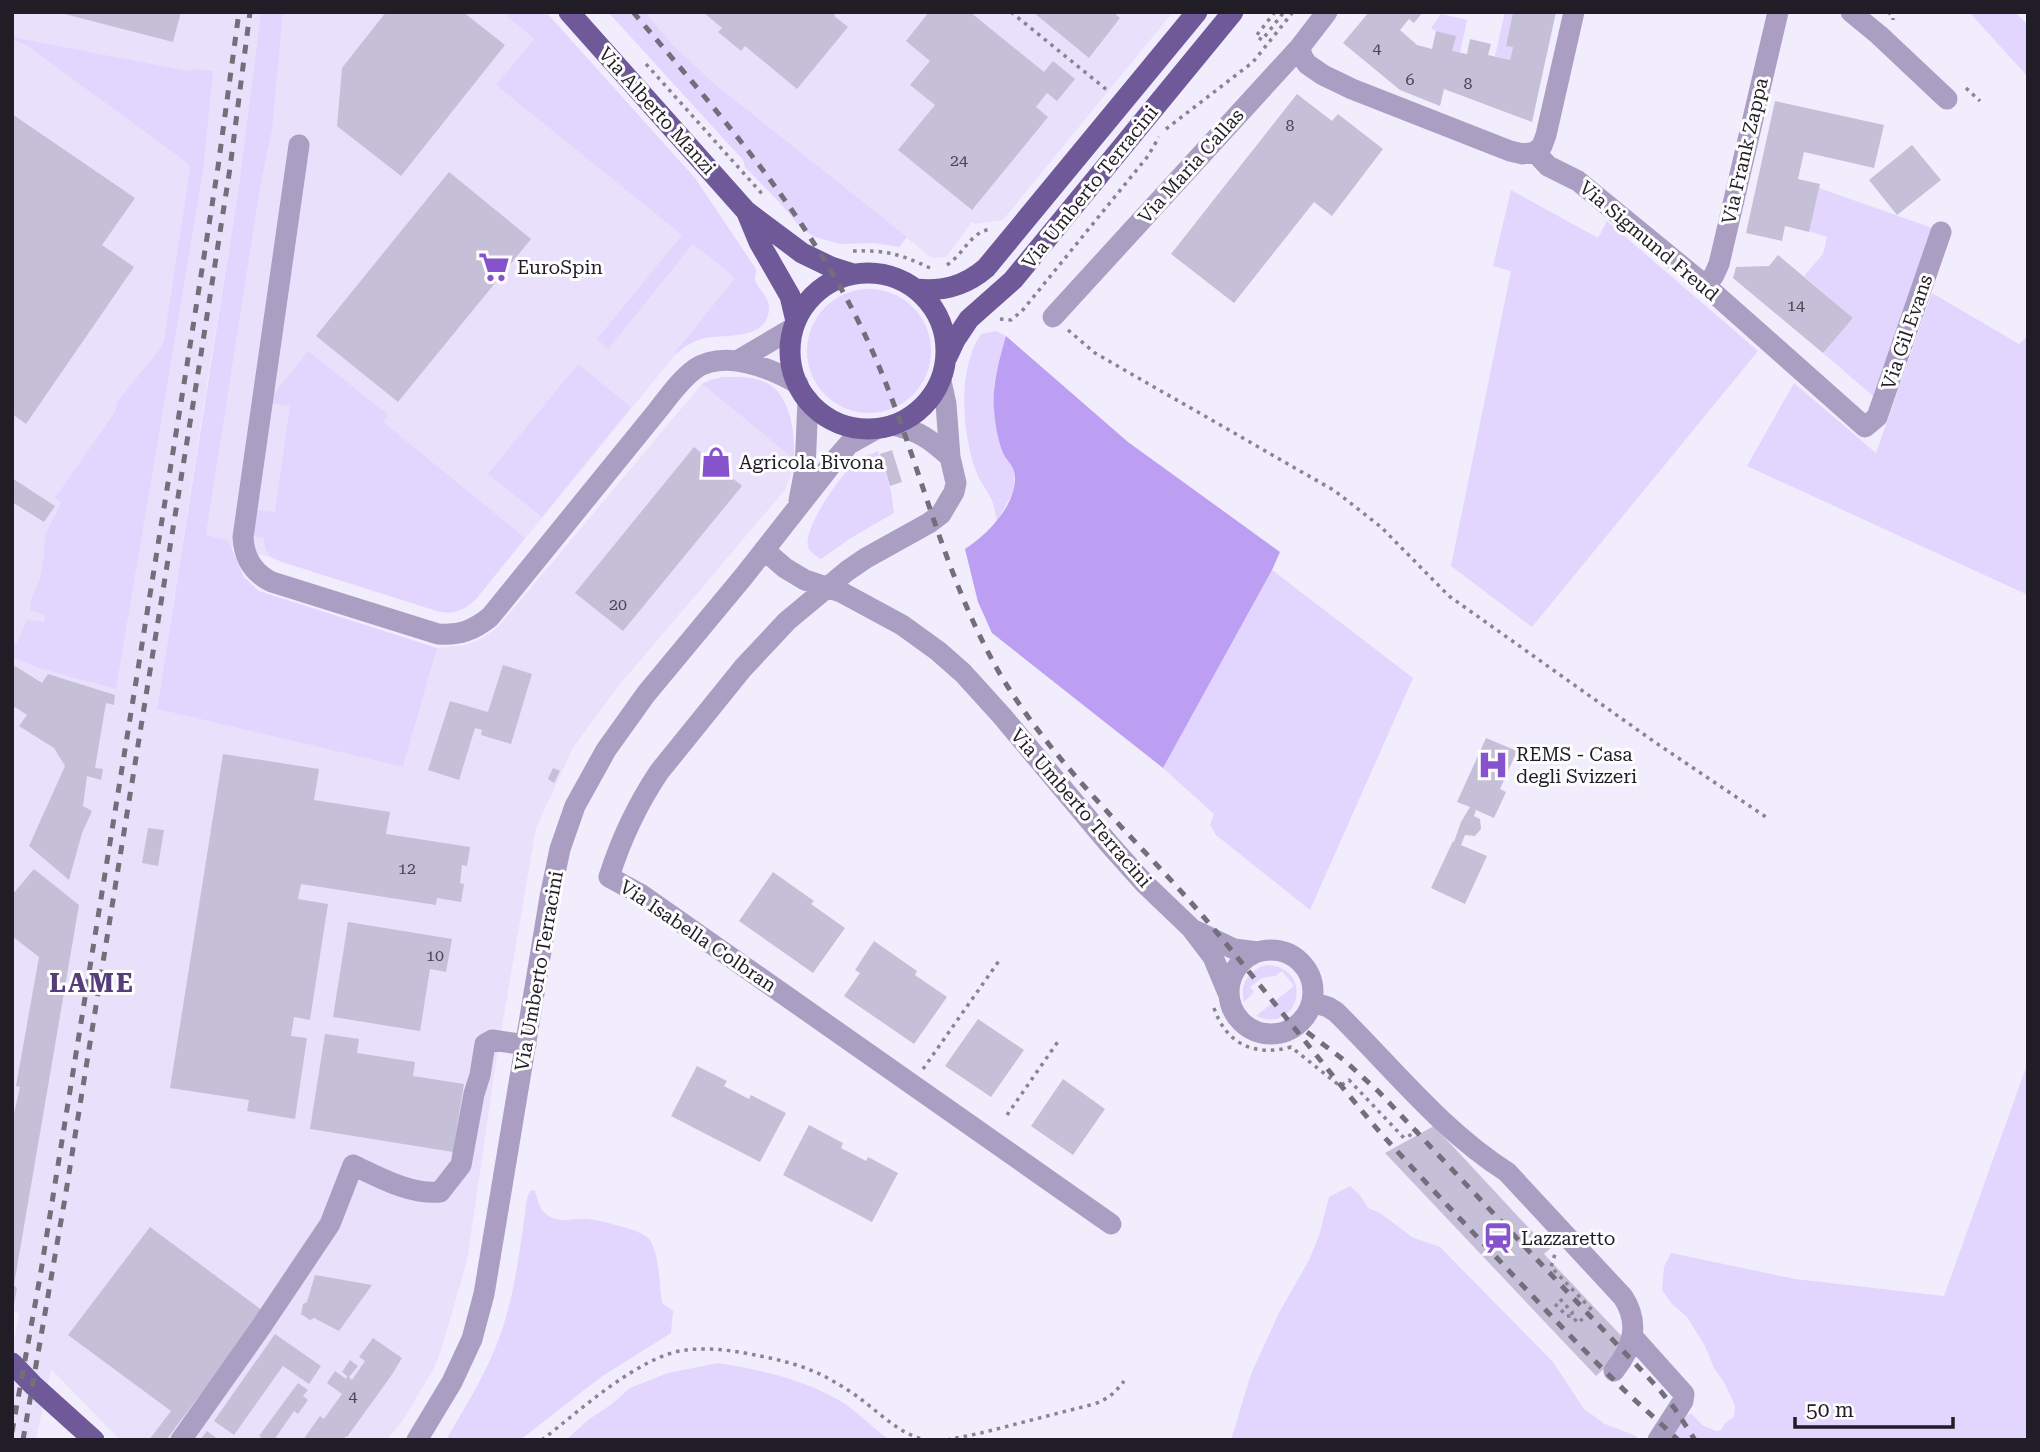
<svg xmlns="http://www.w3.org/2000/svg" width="2040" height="1452" font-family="'Roboto Serif',serif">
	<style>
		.built { fill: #e9e1fc }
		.green { fill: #e2d5fe }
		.forest { fill: #bc9ff2 }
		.building { fill: #c6bfd8 }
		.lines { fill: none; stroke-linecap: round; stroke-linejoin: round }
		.path { stroke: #888490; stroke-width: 3.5; stroke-dasharray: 3.5 5; stroke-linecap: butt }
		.minor { stroke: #aa9ec3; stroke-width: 21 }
		.major { stroke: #705999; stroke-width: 21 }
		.rail { stroke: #726e7a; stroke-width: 5; stroke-dasharray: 9 9; stroke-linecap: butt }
		.labels { text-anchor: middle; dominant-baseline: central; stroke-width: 6; stroke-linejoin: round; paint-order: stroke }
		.number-label { font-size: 16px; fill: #4a4652 }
		.street-label { font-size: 19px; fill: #201d26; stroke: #fdfdfd }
		.poi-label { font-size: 19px; fill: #201d26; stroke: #fdfdfd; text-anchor: start }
		.district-label { font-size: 26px; font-weight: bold; letter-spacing: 2px; fill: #543d79; stroke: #fdfdfd }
	</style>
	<rect width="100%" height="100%" fill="#f2edfd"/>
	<path class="built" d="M12,12H261L238,192L209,371L157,709L403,767L437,648L465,645L481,639L497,628L702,384L794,459L791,475L785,490L616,689L573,748L536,828L497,1056L467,1261L441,1351L433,1370L403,1420L387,1440H120L51,1369L36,1440H12V1351L19,1314L13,1310L16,1288L14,1285L30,1191L12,1179Z
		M283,12H502L534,39L497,85L735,278L675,352L676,354L476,599L466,608L456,612L447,613L437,611L272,558L231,547L228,540L206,535L261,183L272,131Z
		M645,12H1173L1003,220L975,224L972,222L946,257L932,258L711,82L672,44Z"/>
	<path class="green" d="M261,12H283L272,131L261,183L206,535L228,540L244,577L259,591L437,648L403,767L157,709L238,192Z
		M502,12H546L695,178L756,269C756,270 755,278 755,280C758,290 770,297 769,309C767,341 725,334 705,338C693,341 685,346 676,354L675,352L735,278L693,244L608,349L597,339L682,235L496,85L534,39Z
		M608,12H645L672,44L712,82L907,237L899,247L874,243L840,244L815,237L803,230L779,202L745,167L743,160Z
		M1505,12H1513L1506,45L1513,47L1510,60L1495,56Z
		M1969,12H2015L2028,25V77Z
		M1441,14L1467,20L1460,53L1452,51L1455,36L1436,31L1431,28Z
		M12,37L187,71L197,69L213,71L203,171L116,689L39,668L12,657V642L17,643L27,619L44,622L45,615L30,610L31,600L40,578L44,555L45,535L61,503L55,498L115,412L118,401L160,349L164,340L190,169L189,164L25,44L12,40Z
		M1819,188L1932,228L1873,396L1823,353L1853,318L1804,276L1823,254L1827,237L1809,231Z
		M1511,190L1598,238L1607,221L1758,351L1532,627L1451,566L1511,271L1493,266Z
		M807 351a62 62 0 1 1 124 0a62 62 0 1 1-124 0Z
		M1932,293L2019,344L2028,336V595L1747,466L1794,383L1876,453Z
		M996,331L1006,336L994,384V413L1003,452L1014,471V491L997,521C995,512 994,502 989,495C985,487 979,480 976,471C962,433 957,369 981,334Z
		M308,351L388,415L383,422L525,538L476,599C463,610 454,615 437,611L285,563C270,557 265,555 264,538L253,536L255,510L275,512L290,406L271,403L272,396Z
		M578,364L631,407L542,517L488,474Z
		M723,377C736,377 750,376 762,381C791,391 795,433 794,459L702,384L710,380Z
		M878,451L891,491L894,513L851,538L821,559C818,557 811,553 809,549C799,532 844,470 858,460C864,456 872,454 878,451Z
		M1272,570L1413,678L1310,910L1216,835L1210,825L1214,814L1163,768Z
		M1268,965C1316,969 1298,1035 1256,1016L1294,986L1282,971L1275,976L1262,978L1250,987L1254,992L1244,1002C1239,983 1250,968 1268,965Z
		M2028,1062V1440H1665L1684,1415L1692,1414L1702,1425L1716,1431L1721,1430L1725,1423L1734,1417L1735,1405L1725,1384L1714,1368L1705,1346L1687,1317L1672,1304L1662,1290L1664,1267L1671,1253L1795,1279L1944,1296Z
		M1350,1186L1360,1195L1368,1208L1380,1213L1412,1237L1440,1247L1553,1362L1584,1409L1605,1424L1634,1435L1640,1440H1231L1251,1374L1279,1313L1309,1260L1319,1236L1329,1197Z
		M531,1190L535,1191C537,1197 539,1207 543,1211C557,1226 572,1217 589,1219C601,1221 644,1230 650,1240C660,1257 659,1284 662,1303L673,1311L671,1333L601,1377L520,1440H446C467,1404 489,1369 502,1330C516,1288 521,1242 527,1198Z
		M718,1363C761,1370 804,1379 842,1402C856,1411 875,1429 889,1440H566L588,1420L612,1404L630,1388L668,1373Z"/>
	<path class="forest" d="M1006,336L1128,442L1280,552L1272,570L1163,768L992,633L978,602L965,549C987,535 1021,501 1014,471C1012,465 1006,459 1003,453C998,441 995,423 994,410C992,385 999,361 1006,336Z"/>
	<path class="building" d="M57,12H181L173,42Z
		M386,12H463L505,45L401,176L337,126L342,68Z
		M703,12H837L834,16L848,27L797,89L745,46L741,51L718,32L722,28Z
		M929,12H970L1044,72L1053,61L1075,79L1057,101L1047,93L1036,107L1048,117L972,210L898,150L935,105L910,85L930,61L906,41Z
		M1033,12H1113L1120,18L1089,58Z
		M1369,12H1423L1414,23L1409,19L1400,30L1417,45L1432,49L1436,31L1456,36L1452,51L1467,54L1470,39L1491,44L1488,55L1510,60L1513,47L1506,46L1513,12H1556L1532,122L1444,89L1440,106L1400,90L1343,43Z
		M1297,94L1332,121L1338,114L1383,149L1332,216L1314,202L1234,303L1171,254Z
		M1775,101L1884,125L1874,168L1804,152L1798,179L1820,184L1809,232L1785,226L1782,241L1746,233Z
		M12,114L135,198L102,245L134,267L26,424L12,414Z
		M1912,145L1941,180L1897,215L1869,180Z
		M449,172L531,239L398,402L316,336Z
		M1778,255L1853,318L1823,353L1733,278L1736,267L1769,266Z
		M694,447L742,486L623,631L575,593Z
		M892,450L902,482L890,486L880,454Z
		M12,478L55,506L44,522L12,502Z
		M503,665L532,674L511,744L481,735L482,730L475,728L459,780L428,770L450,701L488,712Z
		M15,666L42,683L48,674L115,695L114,705L106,703L95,768L103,769L101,780L87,776L83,806L92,811L82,833L69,880L29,846L65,766L54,748L19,726L27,715L15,707L12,711V669Z
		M1486,738L1517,751L1500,789L1506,792L1494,818L1476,810L1474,816L1480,819L1481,829L1475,836L1465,835L1461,845L1487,856L1465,904L1431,888L1453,841L1454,842L1461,822L1470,807L1457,802Z
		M223,754L319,769L314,800L390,812L386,834L470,847L467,866L462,865L460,883L464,884L461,902L437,898L436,905L301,884L298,899L328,904L310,1020L294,1017L291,1036L307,1038L295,1119L247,1111L249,1100L170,1088Z
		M553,768L560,771L554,783L548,779Z
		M148,828L164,830L158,866L142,863Z
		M34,869L79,905L14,1285L17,1288L14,1304L12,1122L20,1087L16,1086L39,957L12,936V895Z
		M773,872L814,901L811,904L845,928L813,973L739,921Z
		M348,922L452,939L446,972L430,969L420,1031L333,1017Z
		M874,941L917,971L915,975L947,997L914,1044L844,996L860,973L855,970Z
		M978,1019L1024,1050L991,1097L945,1066Z
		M325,1034L359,1039L357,1053L415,1062L413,1076L464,1084L453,1152L310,1129Z
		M697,1066L727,1081L724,1086L749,1099L751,1095L786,1113L760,1162L671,1116Z
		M1063,1079L1105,1109L1073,1155L1031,1126Z
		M809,1125L843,1143L841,1148L866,1161L868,1157L898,1173L872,1222L783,1175Z
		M1434,1126L1541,1241L1545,1237L1553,1246L1544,1254L1630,1345L1596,1376L1385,1153Z
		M150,1227L263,1311L166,1440H149L171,1411L68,1335Z
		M315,1275L372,1285L339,1331L314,1318L310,1320L301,1314L303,1304L307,1302Z
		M275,1334L321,1366L309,1384L283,1366L234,1435L214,1421Z
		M373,1338L402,1358L391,1376L347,1437L346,1436L343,1440H303L320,1416L324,1419L342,1394L327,1383L335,1371L346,1379L347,1376L342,1372L350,1360L358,1366L349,1377L352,1380L365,1361L359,1357Z
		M298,1383L308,1390L303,1396L308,1400L298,1414L294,1411L274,1440H264L259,1436Z
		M207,1431L219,1440H200Z"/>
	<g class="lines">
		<path class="path" d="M1011,12L1107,90
			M1275,12L1256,36L1262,40L1284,12
			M1888,12L1893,16V20
			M646,64L764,196
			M1966,88L1980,101
			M1166,129L1253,62L1293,12
			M853,251C886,250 900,254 930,268
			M947,265C964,254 970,232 991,229
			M1000,319L1011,320L1022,311L1148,156L1159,137
			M1068,330L1095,353L1335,491L1381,527L1449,596L1656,743L1766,817
			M1214,1008C1226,1044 1255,1057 1291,1047L1340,1086L1349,1080L1404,1138L1423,1129
			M923,1069L1001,958
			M1007,1115L1059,1040
			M1560,1299L1572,1312V1316
			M1555,1304L1567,1316H1572L1578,1323L1592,1310L1551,1267L1555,1254
			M542,1440C578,1412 640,1355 686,1350C710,1347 737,1351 760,1356C785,1361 809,1367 831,1380C842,1386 853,1393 862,1400C883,1416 899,1433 925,1440
			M947,1440L981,1433L1094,1404C1108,1399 1115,1393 1124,1381"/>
		<path class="minor" d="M1851,12L1879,35L1947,99
			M1300,47L1302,56L1307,64L1323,75L1352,89L1510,151L1523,154L1535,152L1548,166L1578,181L1706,286L1865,427L1877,417L1941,232
			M299,145L243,537C244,558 253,573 272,582L438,634C459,636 474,630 490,617L658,410C669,396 680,380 695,369C724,349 771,368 798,384
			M1535,152L1542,146L1546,135L1574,12
			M1706,286L1714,275L1719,264L1778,12
			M1053,317L1300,47L1327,12
			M737,361L793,328
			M941,381L946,404L950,457L956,483L954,492L941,514L929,523L866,558L847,571L787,621L743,668L659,772C637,805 621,839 609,877L642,895L1111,1224
			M893,425C919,431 930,439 950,457
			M799,501L805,469L808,400
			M764,550L785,568L805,580L841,592L902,625L938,651L963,673L1002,716L1110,845L1145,884L1191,928L1213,957L1228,993
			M1196,931L1234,949L1258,952
			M1229 992a42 42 0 1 1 84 0a42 42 0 1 1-84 0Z
			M1312,1002L1328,1007L1336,1012C1392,1067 1441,1130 1507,1172L1623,1297C1641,1325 1632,1348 1614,1371
			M1632,1336L1684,1394L1683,1401L1658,1440
			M181,1440L261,1327L330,1224L353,1165C379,1177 410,1195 440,1192L461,1165L474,1094L480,1075L485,1044L492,1040L526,1045
			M417,1440L452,1382L472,1339L484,1294L550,897L560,849L575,806L606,750L646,694L744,576L835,460L849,444L876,429"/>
		<path class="major" d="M569,12L746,211L802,253L831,267L853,274
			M747,213L759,242L790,296L796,321
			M790 351a78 78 0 1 1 156 0a78 78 0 1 1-156 0Z
			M916,289C943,292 965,286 986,268L1197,12
			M947,357L955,340L969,319L1013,280L1233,12
			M12,1363L33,1385L94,1440"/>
		<path class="rail" d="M633,12C723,118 814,221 871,348C919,455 941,572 1000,674C1057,770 1142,843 1213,928C1269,995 1322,1064 1378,1130C1412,1168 1447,1205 1482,1242C1527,1290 1572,1339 1619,1385C1638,1404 1659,1421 1678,1440
			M1307,1032L1345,1061L1379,1092L1659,1389L1675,1409L1695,1440
			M12,1432L40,1277L187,365L218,167L239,12
			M23,1440L65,1198L199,367L230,168L250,12"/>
	</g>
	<defs>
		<symbol id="supermarket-bare" viewBox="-9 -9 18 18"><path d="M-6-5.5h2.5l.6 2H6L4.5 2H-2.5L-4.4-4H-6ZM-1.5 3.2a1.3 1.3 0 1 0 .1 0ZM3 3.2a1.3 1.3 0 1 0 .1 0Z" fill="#8653cc" stroke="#fdfdfd" stroke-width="2.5" paint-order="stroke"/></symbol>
		<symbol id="shop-bare" viewBox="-9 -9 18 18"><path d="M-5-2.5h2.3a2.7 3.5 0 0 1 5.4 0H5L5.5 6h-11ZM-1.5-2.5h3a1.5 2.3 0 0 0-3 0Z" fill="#8653cc" stroke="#fdfdfd" stroke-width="2.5" paint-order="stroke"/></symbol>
		<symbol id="hospital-bare" viewBox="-9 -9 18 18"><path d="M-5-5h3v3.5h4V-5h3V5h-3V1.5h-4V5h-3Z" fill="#8653cc" stroke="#fdfdfd" stroke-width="2.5" paint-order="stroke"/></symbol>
		<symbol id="station-bare" viewBox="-9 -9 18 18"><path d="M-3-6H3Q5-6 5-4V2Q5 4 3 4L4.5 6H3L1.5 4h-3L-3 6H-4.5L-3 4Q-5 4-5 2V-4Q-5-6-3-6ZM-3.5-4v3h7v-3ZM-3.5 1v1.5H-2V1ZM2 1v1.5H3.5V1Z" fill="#8653cc" stroke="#fdfdfd" stroke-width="2.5" paint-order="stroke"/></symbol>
	</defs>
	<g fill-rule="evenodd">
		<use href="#supermarket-bare" x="472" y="245" width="44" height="44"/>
		<use href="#shop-bare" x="694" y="440" width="44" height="44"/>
		<use href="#hospital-bare" x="1471" y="743" width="44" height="44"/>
		<use href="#station-bare" x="1476" y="1216" width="44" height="44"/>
	</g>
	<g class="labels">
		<g class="number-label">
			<text x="1377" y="48">4</text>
			<text x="1410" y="79">6</text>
			<text x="1468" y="83">8</text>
			<text x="1290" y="125">8</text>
			<text x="959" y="160">24</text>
			<text x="1796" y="305">14</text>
			<text x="618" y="604">20</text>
			<text x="407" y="868">12</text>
			<text x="435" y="955">10</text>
			<text x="353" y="1396">4</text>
		</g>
		<g class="street-label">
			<text transform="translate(657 111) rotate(48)">Via Alberto Manzi</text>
			<text transform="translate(1745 151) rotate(-77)">Via Frank Zappa</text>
			<text transform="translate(1191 166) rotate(-48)">Via Maria Callas</text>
			<text transform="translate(1090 187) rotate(-51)">Via Umberto Terracini</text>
			<text transform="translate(1649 241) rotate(40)">Via Sigmund Freud</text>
			<text transform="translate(1907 332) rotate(-71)">Via Gil Evans</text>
			<text transform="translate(1081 808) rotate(49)">Via Umberto Terracini</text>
			<text transform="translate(698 936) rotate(34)">Via Isabella Colbran</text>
			<text transform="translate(539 971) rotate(-80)">Via Umberto Terracini</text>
		</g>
		<g class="poi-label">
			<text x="517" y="267">EuroSpin</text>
			<text x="739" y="462">Agricola Bivona</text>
			<text x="1516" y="754">REMS - Casa<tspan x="1516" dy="22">degli Svizzeri</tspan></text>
			<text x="1521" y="1238">Lazzaretto</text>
		</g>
		<g class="district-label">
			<text x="92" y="983">LAME</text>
		</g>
	</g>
	<rect width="2040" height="1452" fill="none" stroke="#201d26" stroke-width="28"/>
	<path d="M1795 1417v10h158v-10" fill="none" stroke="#201d26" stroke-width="3.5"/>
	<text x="1806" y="1417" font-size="21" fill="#201d26" stroke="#fdfdfd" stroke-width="5" paint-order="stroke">50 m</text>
</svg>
